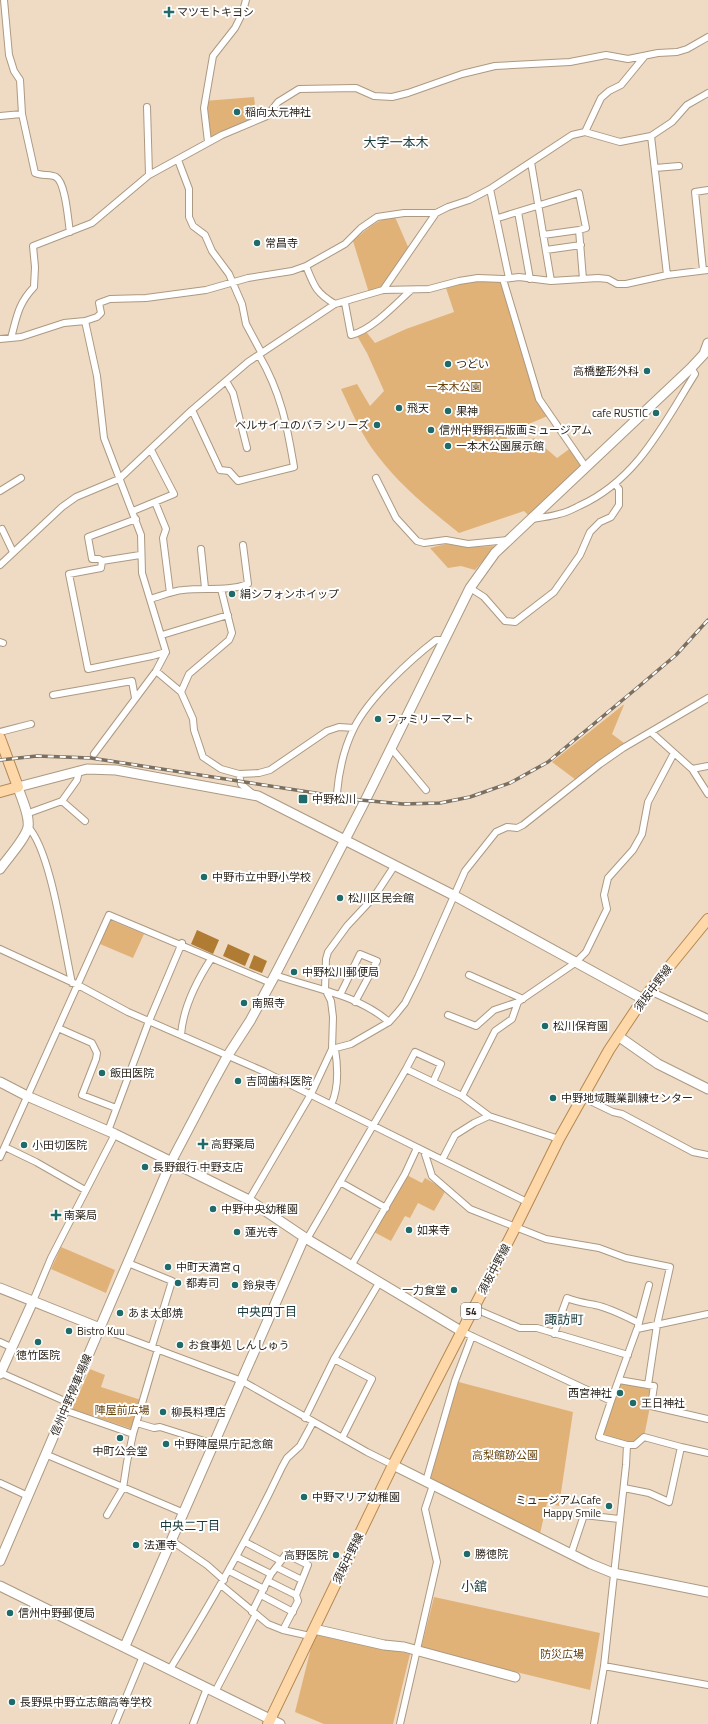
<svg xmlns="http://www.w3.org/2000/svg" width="708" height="1724" font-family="'Titillium Web','Noto Sans JP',sans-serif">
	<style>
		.green { fill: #e1b278 }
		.water { fill: #b07c34 }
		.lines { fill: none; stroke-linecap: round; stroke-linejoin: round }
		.street-casing { stroke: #ac9982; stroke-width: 8 }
		.secondary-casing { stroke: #ac9982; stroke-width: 11 }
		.primary-casing { stroke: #b48851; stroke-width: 12 }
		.street { stroke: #fff; stroke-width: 6 }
		.secondary { stroke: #fff; stroke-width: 9 }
		.primary { stroke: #fed8a8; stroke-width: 10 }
		.rail-casing { stroke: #7b6f60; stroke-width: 3.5 }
		.rail { stroke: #fff; stroke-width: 2; stroke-dasharray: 6; stroke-linecap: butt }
		.poi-dot { fill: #1f6b6a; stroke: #fff; stroke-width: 1.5 }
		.labels { text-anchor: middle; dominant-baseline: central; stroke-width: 4; stroke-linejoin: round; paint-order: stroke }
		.shield { fill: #fff; stroke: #6b6660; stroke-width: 1 }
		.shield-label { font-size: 10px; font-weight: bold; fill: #2c251c }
		.poi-label { font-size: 11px; fill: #2c251c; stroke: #fff; text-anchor: start }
		.park-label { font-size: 11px; fill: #69440d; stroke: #fff }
		.street-label { font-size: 11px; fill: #2c251c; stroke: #fff }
		.neighbourhood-label { font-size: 12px; fill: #193b3a; stroke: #fff }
		.quarter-label { font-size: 13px; fill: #193b3a; stroke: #fff }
	</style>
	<rect width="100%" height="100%" fill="#efdbc3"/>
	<path class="green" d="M254,97L257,120L208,142L204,101Z
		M395,217L409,249L380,290L369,293L353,241C367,229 376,219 395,217Z
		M503,279L535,388L550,415L505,434L511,447L534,438L557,458L572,447L585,466L532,519L524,511L459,533C426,507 395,481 371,447C359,429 350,408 341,389L357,384L370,406L384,391L367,353L356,334L364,329L375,343L406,329L454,312L445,285L459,281Z
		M446,544L469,547L496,546L475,570L461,566L448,568L430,548Z
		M623,705H624L612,734L624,743L576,780L552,762Z
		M110,920L144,934L133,958L100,944Z
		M405,1174L422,1183L425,1178L446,1190L434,1211L418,1203L410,1218L405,1216L391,1241L372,1231Z
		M61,1247L115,1270L106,1293L51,1269Z
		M90,1369L105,1375L101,1387L141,1400L132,1429L72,1409Z
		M619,1380L654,1386L644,1437L635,1445L599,1437Z
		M455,1381L573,1412L559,1506L547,1503L539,1538L426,1481Z
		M434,1597L600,1633L590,1690L421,1649Z
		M315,1632L410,1654L393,1724H324L295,1712Z"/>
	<path class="water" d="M197,930L219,940L213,954L191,944Z
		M228,944L250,954L245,966L223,956Z
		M254,955L267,961L262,973L249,968Z"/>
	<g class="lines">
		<defs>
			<path id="street" d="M4,0L9,55L14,71L20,80L22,114L35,173C42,176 51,174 56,177C66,183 68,221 70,232
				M147,107L149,175
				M0,116L22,114
				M585,132L601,98L609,91L621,85L644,57
				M651,136L667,275
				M208,142L204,108L213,56L235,28L242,14L246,0
				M178,160L189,189V217L193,226L205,235L212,251L229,274L242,304L246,324L261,352
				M531,162L551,281
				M655,168L679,166
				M490,189L509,278
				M518,212L530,279
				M498,218L579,193L586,228L579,230L583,279
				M543,235L579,230
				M546,250L581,245
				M306,266C314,286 316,293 335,304
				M703,270L695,192L708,190
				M503,279L539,399L585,466
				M383,290L436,213
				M345,303L351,335C372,330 396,304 411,290
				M85,321L97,376L104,438L141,535L142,573L166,652L156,671L94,754
				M11,338C17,316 18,304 34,287L35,267L33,246L92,223L149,175L222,135L267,116L278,102L299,89L356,88L374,96L392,97L408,93L462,74L495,66L570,62L606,55L628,59L658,53L677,52L687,49L708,37
				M0,339L21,337L64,323L85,321L97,317L101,313L99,303L110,299L146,298L206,290L248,278L292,271L306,266L345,244L361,228L377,217L404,213H436L448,207L469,200L490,189L572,135L585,132L620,142L651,136L672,122L687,105L708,93
				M226,381L233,393L247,448
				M192,410L220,470L229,471L238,481L294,467C287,425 281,393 259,355
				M376,478L396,518L417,541L424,543L446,540L468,544L508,540
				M0,491L21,478
				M155,502L166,529L163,538L170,593
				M133,511L174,494L151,450
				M532,519C541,517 550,517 559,514C566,513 573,509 579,506C637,480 663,425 695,374L691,368
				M2,529L13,552
				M201,549L205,588
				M140,555L102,561L101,568L69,574L88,669L152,656L166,652
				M102,561L99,559H92L88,537L136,519
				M0,565L62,507L76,497L119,479L192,410L248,362L335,304L383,290L429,289L459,281L478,278L503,279L519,277L551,281L598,278L608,279L617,284H626L667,275L708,270
				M470,588L484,597L505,621L515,622L554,592L580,555L590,532L600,522L611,517L619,505V489L615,484
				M150,599C161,596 172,591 183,590C205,587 227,592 248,584L243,545
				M162,635L228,615
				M0,642L3,643
				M156,671L181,692L193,719L194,730L203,757L221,769L239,774L259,773L270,770L327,731L339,727L354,728
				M181,692L189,674L229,640L232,633L221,589
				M53,695L132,681L135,698
				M0,732L31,724
				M652,733L692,769L708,794
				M391,748L426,790
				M692,769L708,766
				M79,771L77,780L62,801L85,821
				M239,774L241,784L253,794
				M337,793C339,770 344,748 354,728C369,698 410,660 436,640H445
				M26,814L62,801
				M28,827C51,850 64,948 72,983
				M0,949L78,985L128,1012L265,1072L527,1202
				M275,975C314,989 357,994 389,1022
				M469,975L523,999
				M650,991L708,1018
				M340,995L360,954L377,961L355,1002
				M448,1015L476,1026L494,1010L518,1002L575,963L586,952L607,909L604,895L608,878L633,850L642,834L648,802L674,753
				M58,1028L92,1043L97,1053L96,1059L82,1095L116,1108
				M181,1035C183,1007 196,982 211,959
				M332,1049L333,1017L331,1001L325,989L326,959L328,952L347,926L374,897L395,865
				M406,1069L415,1052L441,1064L433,1082
				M462,1096L495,1031L512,1019L518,1002
				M582,1097L613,1112L622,1114L693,1152L708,1155
				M331,1105C339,1088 338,1067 335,1049
				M108,1131L149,1021L182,943
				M5,1147L36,1162L85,1190
				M424,1151L432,1176L470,1209L546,1239L599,1248L626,1258L670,1267L657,1325L648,1385
				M0,1157L109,915L271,983
				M442,1160L455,1135L474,1123L489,1116L559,1139
				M340,1182L386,1208
				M249,1200L311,1094L332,1049L351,1044L389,1022L397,1013L405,1003L418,977L465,871L496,832L507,827L517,828L523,825L600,764L623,748L708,698
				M307,1239L406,1069L462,1096L489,1116
				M128,1263L172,1281L152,1346
				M351,1266L405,1174L417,1148
				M33,1301L51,1258L115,1134
				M473,1308L520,1328H537L628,1355
				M638,1326L649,1285
				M100,1328L242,1381L367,1452L393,1465
				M461,1331L611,1401L637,1329L708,1314
				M554,1334L567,1298C577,1302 585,1303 595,1305C610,1308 625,1316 639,1323
				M0,1342L13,1348
				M334,1359L372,1379L342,1438
				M1,1373L67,1402
				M619,1380L654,1386L651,1406L708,1419
				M64,1410L133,1434
				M305,1418L334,1359L379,1283
				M137,1423L154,1428L160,1427L214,1444
				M627,1445H635L644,1437L681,1447
				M45,1454L184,1513
				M426,1481L455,1381L472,1336
				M0,1483L28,1496
				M624,1488L649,1493L669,1502L681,1447L708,1453
				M107,1515L123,1488L127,1462L133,1434L158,1349
				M172,1541L207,1565L224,1580
				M245,1542L281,1561L271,1574L252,1612
				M571,1554L584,1515L619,1519
				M237,1557L271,1574
				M281,1561L286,1554L308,1565L296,1595L298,1601L283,1630
				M278,1568L302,1580
				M229,1571L264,1589
				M268,1581L296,1595
				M221,1585L268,1624L283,1630L310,1636
				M261,1595L293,1612
				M604,1666L708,1685
				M170,1669C211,1603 249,1537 282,1467L287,1458L300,1446L313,1422
				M215,1692L256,1614
				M115,1724L143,1656
				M193,1724L207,1688
				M400,1724L437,1562L425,1509L433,1485
				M594,1724L604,1666L626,1465L627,1445L599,1437L611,1401"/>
			<path id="secondary" d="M0,869C7,859 26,838 28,827C30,815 21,798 18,787L87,769L116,770L258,796L455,896L643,999
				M618,1036L658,1064L708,1089
				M0,1082L27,1096L115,1134L249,1200L307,1239L461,1331
				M0,1288L100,1328
				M0,1374L33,1301
				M393,1465L591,1564L613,1573L708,1592
				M0,1561L171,1162L211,1086L228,1055L250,1021L275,975L365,801L470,588L495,553L691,368L704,354L708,343
				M0,1586L280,1724
				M314,1629L384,1645L404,1647L515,1677
				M125,1646L304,1238"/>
			<path id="primary" d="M0,738L18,787L0,792
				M268,1724L393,1465L515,1228L559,1139L609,1050L643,999L708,919"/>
		</defs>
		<use href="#street" class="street-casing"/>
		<use href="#secondary" class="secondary-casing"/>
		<use href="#primary" class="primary-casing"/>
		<use href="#street" class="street"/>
		<use href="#secondary" class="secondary"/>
		<use href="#primary" class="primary"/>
		<defs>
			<path id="rail" d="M0,760L37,756L91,758L360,800L403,804L440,803L470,797L510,783L548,762L637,688L676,655L708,620"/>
		</defs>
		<use href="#rail" class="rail-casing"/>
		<use href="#rail" class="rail"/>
	</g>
	<g class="poi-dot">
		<path d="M167 6h4v4h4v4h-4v4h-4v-4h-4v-4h4z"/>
		<circle cx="237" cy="112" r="4"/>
		<circle cx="257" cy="243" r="4"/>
		<circle cx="448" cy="364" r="4"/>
		<circle cx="647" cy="371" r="4"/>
		<circle cx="399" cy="408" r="4"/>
		<circle cx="448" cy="411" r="4"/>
		<circle cx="656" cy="413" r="4"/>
		<circle cx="377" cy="425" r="4"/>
		<circle cx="431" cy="430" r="4"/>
		<circle cx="448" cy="446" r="4"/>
		<circle cx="232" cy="594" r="4"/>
		<circle cx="378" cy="719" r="4"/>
		<rect x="298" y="794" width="10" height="10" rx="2"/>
		<circle cx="204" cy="877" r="4"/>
		<circle cx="340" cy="898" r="4"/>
		<circle cx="294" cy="972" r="4"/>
		<circle cx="244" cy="1003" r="4"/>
		<circle cx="545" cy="1026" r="4"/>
		<circle cx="102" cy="1073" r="4"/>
		<circle cx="238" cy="1081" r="4"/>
		<circle cx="553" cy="1098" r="4"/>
		<path d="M201 1138h4v4h4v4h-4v4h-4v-4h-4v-4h4z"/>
		<circle cx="24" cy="1145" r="4"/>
		<circle cx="145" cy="1167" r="4"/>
		<circle cx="213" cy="1209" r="4"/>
		<path d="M54 1209h4v4h4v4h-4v4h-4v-4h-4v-4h4z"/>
		<circle cx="409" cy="1230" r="4"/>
		<circle cx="237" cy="1232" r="4"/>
		<circle cx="168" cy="1267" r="4"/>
		<circle cx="178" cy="1283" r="4"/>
		<circle cx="235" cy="1285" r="4"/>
		<circle cx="454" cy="1290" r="4"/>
		<circle cx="120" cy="1313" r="4"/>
		<circle cx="69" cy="1331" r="4"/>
		<circle cx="38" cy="1342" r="4"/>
		<circle cx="180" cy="1345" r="4"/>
		<circle cx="620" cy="1393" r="4"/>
		<circle cx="633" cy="1403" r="4"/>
		<circle cx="163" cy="1412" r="4"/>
		<circle cx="120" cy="1438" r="4"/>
		<circle cx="166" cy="1444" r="4"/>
		<circle cx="304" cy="1497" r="4"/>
		<circle cx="609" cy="1506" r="4"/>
		<circle cx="136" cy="1545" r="4"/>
		<circle cx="467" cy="1554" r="4"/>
		<circle cx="336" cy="1555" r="4"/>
		<circle cx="10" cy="1613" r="4"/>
		<circle cx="12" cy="1702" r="4"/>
	</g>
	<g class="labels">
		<rect class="shield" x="461" y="1303" width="20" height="16" rx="3"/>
		<g class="shield-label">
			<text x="471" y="1311">54</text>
		</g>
		<g class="poi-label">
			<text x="177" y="12">マツモトキヨシ</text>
			<text x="245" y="112">稲向太元神社</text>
			<text x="265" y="243">常昌寺</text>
			<text x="456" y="364">つどい</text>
			<text x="639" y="371" text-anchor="end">高橋整形外科</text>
			<text x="407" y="408">飛天</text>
			<text x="456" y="411">果神</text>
			<text x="648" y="413" text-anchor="end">cafe RUSTIC</text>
			<text x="369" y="425" text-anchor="end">ベルサイユのバラ シリーズ</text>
			<text x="439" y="430">信州中野銅石版画ミュージアム</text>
			<text x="456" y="446">一本木公園展示館</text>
			<text x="240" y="594">絹シフォンホイップ</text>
			<text x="386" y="719">ファミリーマート</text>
			<text x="312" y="799">中野松川</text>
			<text x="212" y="877">中野市立中野小学校</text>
			<text x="348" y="898">松川区民会館</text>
			<text x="302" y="972">中野松川郵便局</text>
			<text x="252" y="1003">南照寺</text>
			<text x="553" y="1026">松川保育園</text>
			<text x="110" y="1073">飯田医院</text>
			<text x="246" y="1081">吉岡歯科医院</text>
			<text x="561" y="1098">中野地域職業訓練センター</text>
			<text x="211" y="1144">高野薬局</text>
			<text x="32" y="1145">小田切医院</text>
			<text x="153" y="1167">長野銀行 中野支店</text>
			<text x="221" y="1209">中野中央幼稚園</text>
			<text x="64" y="1215">南薬局</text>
			<text x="417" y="1230">如来寺</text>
			<text x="245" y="1232">蓮光寺</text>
			<text x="176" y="1267">中町天満宮ｑ</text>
			<text x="186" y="1283">都寿司</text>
			<text x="243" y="1285">鈴泉寺</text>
			<text x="446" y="1290" text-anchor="end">一力食堂</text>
			<text x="128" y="1313">あま太郎焼</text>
			<text x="77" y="1331">Bistro Kuu</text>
			<text x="188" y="1345">お食事処 しんしゅう</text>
			<text x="38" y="1355" text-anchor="middle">徳竹医院</text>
			<text x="612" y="1393" text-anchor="end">西宮神社</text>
			<text x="641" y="1403">王日神社</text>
			<text x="171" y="1412">柳長料理店</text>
			<text x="174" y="1444">中野陣屋県庁記念館</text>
			<text x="120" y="1451" text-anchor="middle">中町公会堂</text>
			<text x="312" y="1497">中野マリア幼稚園</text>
			<text x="601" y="1500" text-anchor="end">ミュージアムCafe<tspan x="601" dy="13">Happy Smile</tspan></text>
			<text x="144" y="1545">法運寺</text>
			<text x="475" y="1554">勝徳院</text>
			<text x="328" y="1555" text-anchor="end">高野医院</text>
			<text x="18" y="1613">信州中野郵便局</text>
			<text x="20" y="1702">長野県中野立志館高等学校</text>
		</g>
		<g class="park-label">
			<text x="454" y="387">一本木公園</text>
			<text x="122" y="1410">陣屋前広場</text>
			<text x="505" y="1455">高梨館跡公園</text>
			<text x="562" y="1654">防災広場</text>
		</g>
		<g class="street-label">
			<text transform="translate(653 988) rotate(-53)">須坂中野線</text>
			<text transform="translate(494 1269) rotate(-62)">須坂中野線</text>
			<text transform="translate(71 1395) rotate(-67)">信州中野停車場線</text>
			<text transform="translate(348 1558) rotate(-64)">須坂中野線</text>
		</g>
		<g class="neighbourhood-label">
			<text x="267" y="1311">中央四丁目</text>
			<text x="190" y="1525">中央二丁目</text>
		</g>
		<g class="quarter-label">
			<text x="396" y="142">大字一本木</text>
			<text x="564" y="1319">諏訪町</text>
			<text x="474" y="1586">小舘</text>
		</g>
	</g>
</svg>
